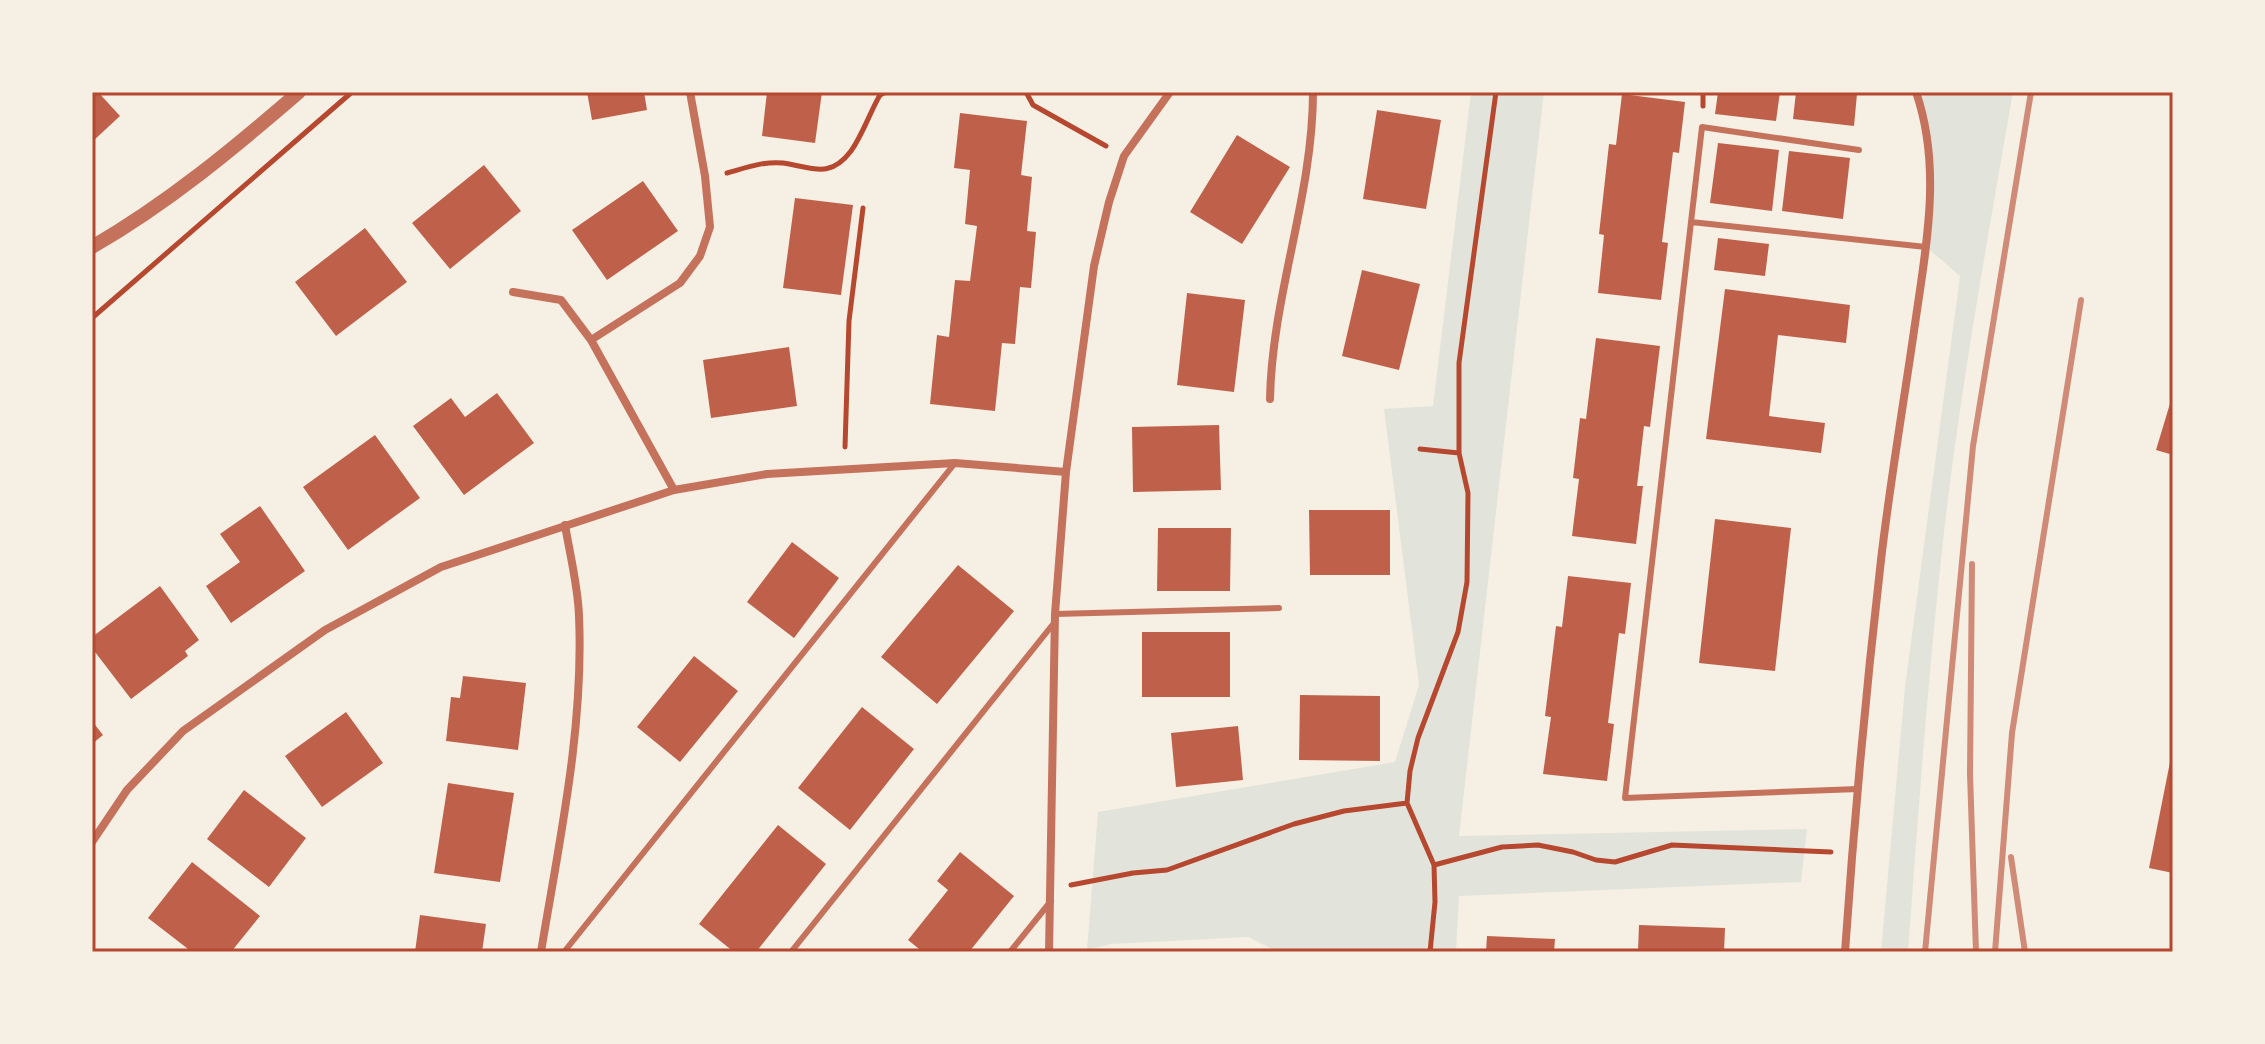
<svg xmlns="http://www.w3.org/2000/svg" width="2265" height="1044" font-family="Karla,sans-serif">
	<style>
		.green { fill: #e2e4dc }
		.building { fill: #bf614a }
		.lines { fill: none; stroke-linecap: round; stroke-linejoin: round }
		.path { stroke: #b5482f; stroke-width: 5 }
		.service { stroke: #c5725c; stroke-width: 6 }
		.minor { stroke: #c5725c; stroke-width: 8 }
		.tertiary { stroke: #c5725c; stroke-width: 14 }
		.rail { stroke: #cf8b77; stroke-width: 6 }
		.neatline { fill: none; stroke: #b5482f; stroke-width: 3 }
	</style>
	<rect width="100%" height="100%" fill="#f6efe4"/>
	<path class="green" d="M1471,92H1544L1459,836L1807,829L1801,882L1459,896L1456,952H1278L1248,937L1111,944L1087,950L1098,812L1395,762L1419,685L1384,409L1433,406Z
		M1916,92H2013C1987,241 1960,391 1943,541C1928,678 1918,815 1908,952H1881L1905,687L1960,276L1926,247L1932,175Z"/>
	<path class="building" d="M92,92H98L120,116L92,142Z
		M587,92H644L647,110L592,120Z
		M767,92H822L815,143L762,136Z
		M1718,92H1780L1776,121L1715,114Z
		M1796,92L1857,94L1854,126L1793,119Z
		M1622,94L1685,102L1679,153L1673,152L1662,242L1668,243L1661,300L1598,293L1604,235L1599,234L1609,144L1616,145Z
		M1377,110L1441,120L1426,209L1363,199Z
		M960,113L1027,121L1021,175L1032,177L1027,231L1036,232L1031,288L1020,287L1015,344L1002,343L995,411L930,404L937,335L949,337L955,280L970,281L977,226L965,224L970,170L954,168Z
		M1237,135L1290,167L1242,244L1190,212Z
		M1718,143L1779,150L1772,211L1710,203Z
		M1789,151L1850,158L1843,219L1782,211Z
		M484,165L521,211L450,269L412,223Z
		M643,181L678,231L607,280L572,230Z
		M795,198L853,205L841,295L783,288Z
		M365,228L407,282L336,336L295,282Z
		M1718,238L1769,244L1765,276L1714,270Z
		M1362,270L1420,284L1399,370L1342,356Z
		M1725,289L1850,305L1846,343L1778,335L1769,416L1825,423L1821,453L1706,439Z
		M1187,293L1245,300L1234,392L1177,385Z
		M1596,338L1660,346L1650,427L1644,426L1637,486H1643L1636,544L1572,536L1579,479L1573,478L1580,418L1586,419Z
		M789,347L797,406L711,418L703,360Z
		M497,393L534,443L464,495L413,426L451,398L465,417Z
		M2172,397H2173V455L2156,450Z
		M1219,425L1221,490L1133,492L1132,427Z
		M375,435L420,498L348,550L303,487Z
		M260,506L305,571L231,623L206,586L240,562L220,534Z
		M1309,510H1390V575H1310Z
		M1715,519L1791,528L1775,671L1699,663Z
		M1158,528H1231L1230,591H1157Z
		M792,542L839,578L794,638L747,602Z
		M958,565L1014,611L937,704L881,657Z
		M1568,576L1631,583L1625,634L1619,633L1608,723L1614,724L1607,781L1543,774L1551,717L1545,716L1556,626L1562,627Z
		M160,586L199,640L185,651L188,656L131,699L92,648V637Z
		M1142,632H1230V697H1142Z
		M694,656L738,691L680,762L637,727Z
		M463,676L526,683L518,750L446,741L451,697L460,698Z
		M1300,695L1380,696V761L1299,760Z
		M862,707L914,749L850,830L798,788Z
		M346,712L383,763L322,807L285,756Z
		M92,721L103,735L92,744Z
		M1238,726L1243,780L1176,787L1171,733Z
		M2172,752H2173V873L2149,868Z
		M448,783L514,793L500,882L434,873Z
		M244,790L306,838L269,887L207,839Z
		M778,825L826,864L756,952H734L699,924Z
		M960,852L1014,896L969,952H923L908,940L948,890L937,881Z
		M192,862L260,916L231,952H192L148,918Z
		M420,915L486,924L482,952H415Z
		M1639,925L1725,928L1724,952H1638Z
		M1487,936L1555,939L1554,952H1486Z"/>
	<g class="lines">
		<path class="path" d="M1026,92L1033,105L1106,146
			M1703,106V92
			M727,173C745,168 763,161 783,163C812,167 829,180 851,151C863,134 870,112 880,95L886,92
			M92,318L352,92
			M845,447L849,321L863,208
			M1420,449L1459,453
			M1434,865L1502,847L1538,845L1573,852L1596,860L1615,862L1672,845L1831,852
			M1071,885L1133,873L1167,870L1294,824L1344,811L1407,803
			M1430,952L1435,902L1434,865L1407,803L1410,771L1418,738L1458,632L1467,582L1468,493L1459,453V363L1496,92"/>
		<path class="service" d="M1859,150L1702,127L1691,222L1926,247
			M1691,222L1625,798L1858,789
			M1055,614L1279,608
			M564,952L955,463
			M791,952L1054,623
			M1010,952L1051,901"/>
		<path class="minor" d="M513,292L561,300L591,340L674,490
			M591,340L680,283L700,256L710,227L705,176L690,92
			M1270,399C1272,295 1313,196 1313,92
			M92,842L127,790L183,731L325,630L441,567L674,490L767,474L955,463L1066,472
			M541,952C559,842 584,729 579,616C578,586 570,555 565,525
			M1049,952L1055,614L1066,472L1094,266L1109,202L1124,156L1170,92
			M1845,952C1854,821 1866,690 1881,560C1890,483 1903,407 1914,331C1925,252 1943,170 1916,92"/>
		<path class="tertiary" d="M92,247C168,203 233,149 299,92"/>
		<path class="rail" d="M1972,564L1970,774L1976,952
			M2011,857L2025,952
			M1925,952L1973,446L2031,92
			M1995,952L2012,733L2081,300"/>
	</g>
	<rect width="2265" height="1044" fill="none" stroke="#f6efe4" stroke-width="188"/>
	<rect x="94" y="94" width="2077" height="856" class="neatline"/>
</svg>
